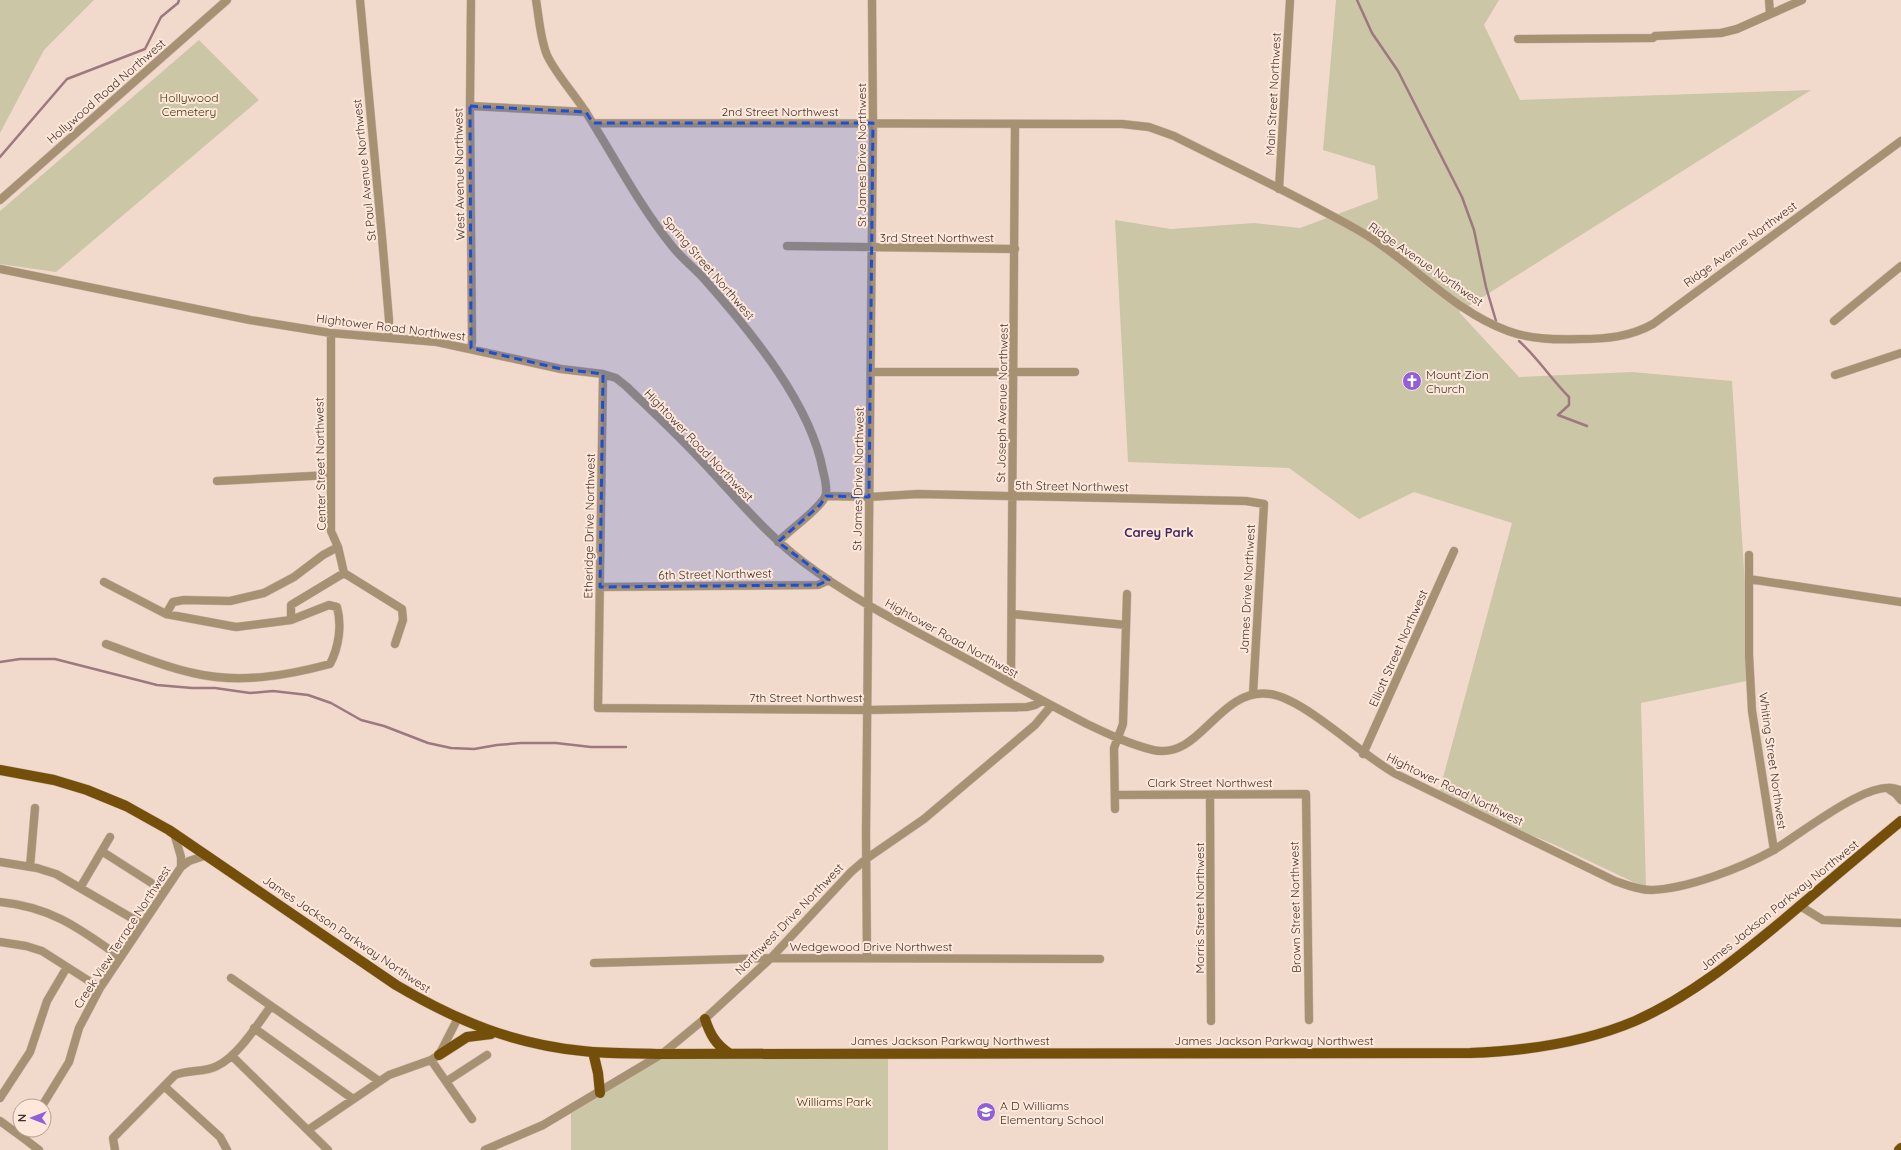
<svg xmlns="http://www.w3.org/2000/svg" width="1901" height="1150" font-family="Quicksand,sans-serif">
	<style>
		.green { fill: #cbc6a6 }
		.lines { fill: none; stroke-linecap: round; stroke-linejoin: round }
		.stream { stroke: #9d787e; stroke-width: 2.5 }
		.minor-casing { stroke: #cdb9ad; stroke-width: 9 }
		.major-casing { stroke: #cdb9ad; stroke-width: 11 }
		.minor { stroke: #a69173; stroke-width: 8 }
		.major { stroke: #744f0a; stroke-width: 10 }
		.marked { fill: #1d4ed8; fill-opacity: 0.2; stroke: #1d4ed8; stroke-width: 3; stroke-dasharray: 8 5; stroke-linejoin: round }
		.labels { text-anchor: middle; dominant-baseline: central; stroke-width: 4; stroke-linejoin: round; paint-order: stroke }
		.street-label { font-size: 12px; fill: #3d342f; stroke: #ffe7d9 }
		.park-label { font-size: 12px; fill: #3f370a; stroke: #ffe7d9 }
		.poi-label { font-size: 12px; fill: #3d342f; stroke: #ffe7d9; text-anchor: start }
		.neighbourhood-label { font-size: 13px; font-weight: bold; fill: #3f2963; stroke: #ffe7d9 }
	</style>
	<rect width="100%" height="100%" fill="#f1dacc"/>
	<path class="green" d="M0,0H94L44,50L0,133Z
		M1336,0H1499L1484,25L1520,100L1811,90L1459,312L1519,377L1632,372L1732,381L1751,680L1641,703L1646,888L1553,844L1438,796L1512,523L1414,492L1359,519L1289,468L1128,462L1115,220L1171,229L1254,223L1300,228L1378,199L1375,166L1323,150Z
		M199,40L259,100L56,272L0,264V211Z
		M888,1050V1150H571V1110L661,1055Z"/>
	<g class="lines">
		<path class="stream" d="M1357,0L1372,33L1398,71L1462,197L1474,230L1486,287L1496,321
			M0,157L67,79L145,49L161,17L178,3L179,0
			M1519,341C1538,358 1551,379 1569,397V405L1558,415L1587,426
			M0,662L20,659H55L157,685L192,688H215L250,693L273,691L308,695L331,703L361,720L384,726L428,743L451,748L474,749L497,745L521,743H556L591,747H626"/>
		<defs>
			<path id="minor" d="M360,0L382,237L389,320V338
				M471,0L470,106L472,342L471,348
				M536,0C539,17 540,38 547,55C555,73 576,96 587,114C615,158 639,205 672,246C682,259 696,269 706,281C751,332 811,404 823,471C825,479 827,486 826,494C824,506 788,531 778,542
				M1769,0L1770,14
				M1518,39L1653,38L1655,36L1721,33L1737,29L1802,0
				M470,106L586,112
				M593,123L1122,124L1149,127L1174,136C1237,168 1302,198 1363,233C1413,263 1453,311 1508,331C1529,339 1558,340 1580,339C1606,339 1630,337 1653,324L1901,141
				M1279,189L1290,0
				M0,200L227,0
				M787,246L1015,249
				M0,269L250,320L331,333L437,342L561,369L603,374L616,378L626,386C652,411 678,435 703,462C735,496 764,532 802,561C862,607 931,638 996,675C1026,692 1056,708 1087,724C1108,734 1129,744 1153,750C1201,761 1218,687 1270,694C1305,699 1361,755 1396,774L1615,881C1627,885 1638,890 1651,890C1687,889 1741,868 1772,851C1796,838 1875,772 1901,791
				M1834,321L1901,266
				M331,333V531L338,547L344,573L402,609L403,620L395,644
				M872,372H1075
				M603,374L598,708L867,710L1027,707L1035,705L1042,701
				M1835,375L1901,353
				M217,481L330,475
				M826,496L869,497L918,494L1246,501L1264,504L1253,694
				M1749,555V655L1752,711L1774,850
				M1749,579L1901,602
				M104,582L166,614L236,627L291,620V605L344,573
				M600,587L818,585L829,580
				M166,614L173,602L184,600L230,601L264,593L294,577L323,555L338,547
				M1012,614L1126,625
				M106,644C134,654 164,667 193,673C239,684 285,676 330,664C339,647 342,625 337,607L329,605L291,620
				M1009,682L1011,675L1015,124
				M1363,754L1454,551
				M1890,790L1896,794L1901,800
				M1115,795L1306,794L1309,1020
				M1210,795L1211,1021
				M1115,809L1114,748L1123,724L1127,594
				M174,833L181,857V867
				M103,852L164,891
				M0,862L37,868L56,874L142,924
				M30,867L35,808
				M80,888L110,837
				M0,902C51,907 79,928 120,957
				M1800,906L1823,920L1901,923
				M0,942L26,946L42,951L100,988
				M867,958L866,834L873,123L872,0
				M594,963L771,958L1100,959
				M231,978L379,1081
				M254,1028L353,1099
				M232,1056L328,1150
				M431,1060L472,1119
				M447,1081L487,1055
				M164,1086L220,1137L227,1150
				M0,1098L30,1052L47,1001L67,967
				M42,1106L69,1062L79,1028L100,988L181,867L189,861L207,855
				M0,1121L22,1137
				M26,1130L22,1137L39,1150
				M308,1130L389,1075L431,1060L439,1055L458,1018
				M115,1150L113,1138L175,1075C189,1069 204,1073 217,1066C238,1056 257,1025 271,1006
				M485,1150L543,1125L662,1054L708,1016L771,958L851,872L866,859L924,819L1035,725L1051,706"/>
			<path id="major" d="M0,770L54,780L87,790L126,806L169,830L396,985C457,1021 513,1044 583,1051C609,1054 636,1053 662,1054L1470,1053C1526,1051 1583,1043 1635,1021C1691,996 1736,959 1782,921C1822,887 1861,854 1901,821
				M705,1019C710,1034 715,1044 730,1054
				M593,1052L598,1073L600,1093
				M439,1055L467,1037L491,1034
				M1899,1150L1901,1148"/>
		</defs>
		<use href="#minor" class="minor-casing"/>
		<use href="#major" class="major-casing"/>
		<use href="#minor" class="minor"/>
		<use href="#major" class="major"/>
	</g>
	<path class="marked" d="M470,106L586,112L593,123H873L869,497L826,496L820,505L778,542L829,580L818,585L600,587L603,374L561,369L471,348Z"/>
	<defs>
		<symbol id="church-disc" viewBox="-11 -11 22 22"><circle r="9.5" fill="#9060da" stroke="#ffe7d9"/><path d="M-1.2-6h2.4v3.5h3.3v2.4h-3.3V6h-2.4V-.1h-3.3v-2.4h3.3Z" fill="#fff"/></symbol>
		<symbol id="school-disc" viewBox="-11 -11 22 22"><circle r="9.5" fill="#9060da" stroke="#ffe7d9"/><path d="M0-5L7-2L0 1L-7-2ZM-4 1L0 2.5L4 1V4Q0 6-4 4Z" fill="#fff"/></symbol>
	</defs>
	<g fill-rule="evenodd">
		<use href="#church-disc" x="1401" y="370" width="22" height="22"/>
		<use href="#school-disc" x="975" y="1101" width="22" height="22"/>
	</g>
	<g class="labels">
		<g class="street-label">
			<text transform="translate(106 91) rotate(-41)">Hollywood Road Northwest</text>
			<text transform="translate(1273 94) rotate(-87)">Main Street Northwest</text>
			<text x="780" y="111">2nd Street Northwest</text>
			<text transform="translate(861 155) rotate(-90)">St James Drive Northwest</text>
			<text transform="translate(364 170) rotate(-96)">St Paul Avenue Northwest</text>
			<text transform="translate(459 174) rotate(-91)">West Avenue Northwest</text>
			<text x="937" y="237">3rd Street Northwest</text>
			<text transform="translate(1740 244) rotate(-36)">Ridge Avenue Northwest</text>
			<text transform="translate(1426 264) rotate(35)">Ridge Avenue Northwest</text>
			<text transform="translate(709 268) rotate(49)">Spring Street Northwest</text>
			<text transform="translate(391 327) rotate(7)">Hightower Road Northwest</text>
			<text transform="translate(1002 403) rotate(-89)">St Joseph Avenue Northwest</text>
			<text transform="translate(699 445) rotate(46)">Hightower Road Northwest</text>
			<text transform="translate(320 464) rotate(-91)">Center Street Northwest</text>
			<text transform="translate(858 479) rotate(-89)">St James Drive Northwest</text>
			<text transform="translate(1072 486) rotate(1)">5th Street Northwest</text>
			<text transform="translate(589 526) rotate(-89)">Etheridge Drive Northwest</text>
			<text transform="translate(715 574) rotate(-1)">6th Street Northwest</text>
			<text transform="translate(1247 589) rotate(-87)">James Drive Northwest</text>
			<text transform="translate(952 638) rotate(29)">Hightower Road Northwest</text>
			<text transform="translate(1398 648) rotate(-66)">Elliott Street Northwest</text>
			<text x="806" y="697">7th Street Northwest</text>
			<text transform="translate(1773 761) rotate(82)">Whiting Street Northwest</text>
			<text x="1210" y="782">Clark Street Northwest</text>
			<text transform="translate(1455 789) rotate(26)">Hightower Road Northwest</text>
			<text transform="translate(1779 905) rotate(-39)">James Jackson Parkway Northwest</text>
			<text transform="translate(1295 907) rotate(-91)">Brown Street Northwest</text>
			<text transform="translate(1199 908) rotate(-90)">Morris Street Northwest</text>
			<text transform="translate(789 919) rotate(-46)">Northwest Drive Northwest</text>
			<text transform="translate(347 934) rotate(34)">James Jackson Parkway Northwest</text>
			<text transform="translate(122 937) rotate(-57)">Creek View Terrace Northwest</text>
			<text x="871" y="946">Wedgewood Drive Northwest</text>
			<text x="950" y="1040">James Jackson Parkway Northwest</text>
			<text x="1274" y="1040">James Jackson Parkway Northwest</text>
		</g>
		<g class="park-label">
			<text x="189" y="97">Hollywood<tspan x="189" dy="14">Cemetery</tspan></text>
			<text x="834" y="1101">Williams Park</text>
		</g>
		<g class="poi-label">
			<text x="1426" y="374">Mount Zion<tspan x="1426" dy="14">Church</tspan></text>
			<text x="1000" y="1105">A D Williams<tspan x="1000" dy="14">Elementary School</tspan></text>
		</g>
		<g class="neighbourhood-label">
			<text x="1159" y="532">Carey Park</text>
		</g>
	</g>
	<g transform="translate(32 1118) rotate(270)"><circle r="19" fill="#ffe7d9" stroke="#b19f95"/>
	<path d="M0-3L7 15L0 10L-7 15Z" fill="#9060da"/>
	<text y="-6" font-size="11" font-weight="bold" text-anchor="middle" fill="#3d342f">N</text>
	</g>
</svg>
